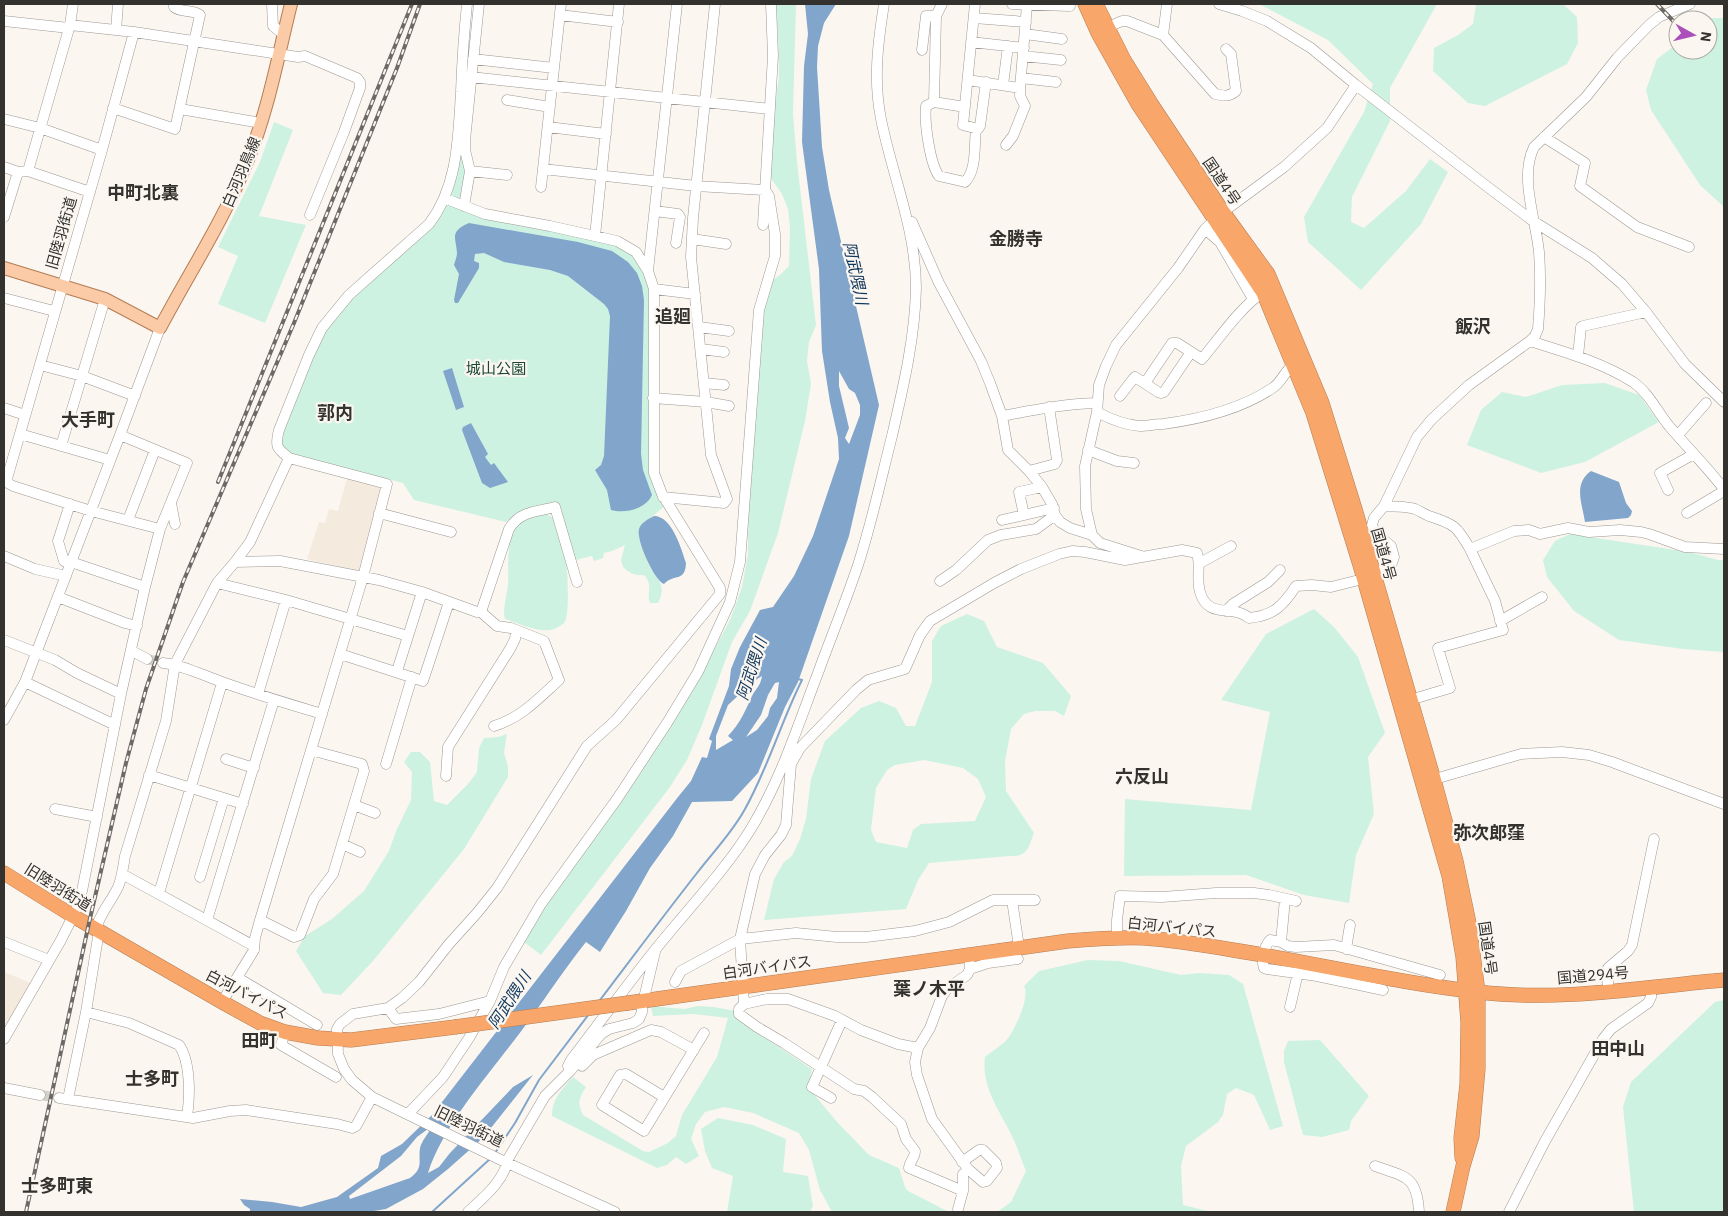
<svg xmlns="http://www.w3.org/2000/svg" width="1728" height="1216" font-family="'IBM Plex Sans','Noto Sans JP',sans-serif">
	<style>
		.built { fill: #f4eade }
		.green { fill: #cef2e1; fill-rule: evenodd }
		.water { fill: #81a5cb; fill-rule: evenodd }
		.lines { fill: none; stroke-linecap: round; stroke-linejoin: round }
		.stream { stroke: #81a5cb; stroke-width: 2 }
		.minor-tunnel { stroke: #d3cfc9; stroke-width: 10; stroke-dasharray: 10 5; stroke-linecap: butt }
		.minor-casing { stroke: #9d9893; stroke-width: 11 }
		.major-casing { stroke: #b37d55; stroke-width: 14 }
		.highway-casing { stroke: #b37d55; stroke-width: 15 }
		.minor { stroke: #fff; stroke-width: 10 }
		.major { stroke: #fbcaa6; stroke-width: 12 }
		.highway { stroke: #f8a66a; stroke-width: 14 }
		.rail-casing { stroke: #6c6966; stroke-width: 4 }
		.rail { stroke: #fbf6f0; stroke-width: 2; stroke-dasharray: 5.5; stroke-linecap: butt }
		.highway-bridge-casing { stroke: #b37d55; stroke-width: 15; stroke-linecap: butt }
		.highway-bridge { stroke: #f8a66a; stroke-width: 14 }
		.labels { text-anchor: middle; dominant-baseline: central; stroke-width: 4.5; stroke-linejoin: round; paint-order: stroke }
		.street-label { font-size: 15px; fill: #33322f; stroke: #fbf6f0 }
		.park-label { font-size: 15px; fill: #1a4836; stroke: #fbf6f0 }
		.water-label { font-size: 16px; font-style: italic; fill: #10375c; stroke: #fbf6f0 }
		.quarter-label { font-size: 18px; font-weight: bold; fill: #33322f; stroke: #fbf6f0 }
	</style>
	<rect width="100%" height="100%" fill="#fbf6f0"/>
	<path class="built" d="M348,475L385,485L362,573L307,559L319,522L325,523L329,509L338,511Z
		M4,972L31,983L4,1030Z"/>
	<path class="green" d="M775,4H796L793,114L797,162L816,325L809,342L807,361L811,384L805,421L778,533L750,611L732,642L702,725L687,760L670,787L541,955L524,942L526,935L573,863L706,665L730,620L742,587L748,554V533L752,447L759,341L767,284L781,274L789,266L790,228L788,209L782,194L770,177L774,111L779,77L778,32Z
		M1259,4H1437L1390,88V121L1352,197L1351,222L1364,228L1406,191L1430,159L1448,172L1421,224L1361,290L1308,242L1304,217L1364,112L1373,84L1328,40Z
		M1476,4H1563L1577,17L1578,43L1567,64L1485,106L1468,103L1433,71L1434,48L1458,35L1473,24Z
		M1711,18H1724V207L1700,185L1651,110L1646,90L1657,59L1678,43V50H1708V20Z
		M274,122L293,130L259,216L306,225L265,323L218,304L238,256L218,247L260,162Z
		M460,153L464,154L468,173L463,202L451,198L450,195Z
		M450,202L571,232L630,250L651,287V462L666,505L643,524C644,535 644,549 647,560C653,578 669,581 658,603H650C646,591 654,586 644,575C635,576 629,573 623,567L621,560L625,545L612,551L604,553L603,558L594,561L592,556L572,561L556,505L513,517L506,522L414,500L403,483L291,454L281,445L282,430L325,330L337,313L445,204Z
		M1605,383L1639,395L1659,422L1585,462L1541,473L1467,445L1481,410L1502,392L1526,397L1562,385Z
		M540,514H547L553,518C557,528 563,539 565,550C567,562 571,614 564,623C561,626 555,629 550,630C536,632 519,623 505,619L504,615C504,604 507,594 508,584C509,565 505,539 519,524C525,518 533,517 540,514Z
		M1570,534L1689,552L1718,560H1724V652L1683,649L1619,640L1574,611L1547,577L1543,560L1555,541Z
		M1314,609L1334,627L1358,657L1385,733L1368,757L1374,814L1356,855L1349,903L1304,895L1246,875L1124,876L1125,799L1251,810L1270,712L1221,700L1266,634Z
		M967,614L984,621L997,647L1043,663L1071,696L1064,716L1055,711H1035L1024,714L1011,729L1005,761L1006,791L1034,833C1028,848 1028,857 1009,856L929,863L918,880L906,909L764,920L774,879L784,862L792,856L800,839L806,819L811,779L825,741L861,708L879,701L896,708L906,726H915L932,682V641L941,626ZM924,760L963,768L978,779L986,797L975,821L921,824L913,830L907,848L876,842L871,830L876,788L887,770L895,765Z
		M507,734L504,753L508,766V777L464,849L373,961L341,995L323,993L296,951L305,936L332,919L364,891L389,851L396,831L411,800L412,772L404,762L411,752H420L430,762L434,801L447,805L468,784L477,772L479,748L484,738L498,737Z
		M1088,960L1119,961L1181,975L1199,973L1229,975L1243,984L1283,1126L1270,1130L1254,1095L1236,1088L1227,1094L1223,1115L1218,1122L1186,1146L1181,1166L1183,1205L1212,1212H997L1011,1202L1026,1171C1021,1159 1017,1146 1011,1134C999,1110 981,1086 985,1057C992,1051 1003,1045 1009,1037C1016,1026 1030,998 1024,986L1039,971Z
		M1724,1000V1212H1634L1623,1107L1631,1082L1715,1002Z
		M651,1006L684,1009L698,1006L714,1007L735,1011L773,1043L812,1069L808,1087L837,1122L869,1155L899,1168L905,1187L908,1191L949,1212H832L820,1190L809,1150L799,1133L753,1113L724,1107L705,1112L696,1124L691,1139L699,1156L686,1164L676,1157L667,1165L657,1168L552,1116C552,1099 562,1089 573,1077L586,1087C579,1098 577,1103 583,1115L643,1151L649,1152L668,1143L676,1136L682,1115L717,1057L728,1018L694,1014L653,1016Z
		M1320,1040L1369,1096L1351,1121L1349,1130L1322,1137L1303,1135L1284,1062V1051L1288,1041Z
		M718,1118L753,1125L786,1139L783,1172L808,1176L813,1206L810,1212H727L733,1176L712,1168L705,1151L701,1129Z"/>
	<path class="water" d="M805,4H836L824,23L818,46L817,67L822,147L829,190L879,405L849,536L798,682L785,707L758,773L732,801L692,802L673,836L650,868L626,911L600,952L586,942C561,973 540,1007 516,1038C487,1076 442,1128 428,1173L439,1167L450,1153L513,1087L533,1075L483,1138L448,1169L423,1189L386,1209L368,1212H250V1209L244,1205L240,1199L272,1202L301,1207L337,1197L378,1168L381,1156L402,1144L432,1115L678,797L691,781L702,757L707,758L712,741L709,739L729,686L731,669L740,647L760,610L773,607L794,576L813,536L839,459L838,438L830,402L822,351L819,269L802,142L804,66L808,34ZM839,371L849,389L855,393L860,405V415L849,444L845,438L849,428L839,386ZM762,676C761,684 757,688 753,694C746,709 740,724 728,736L733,740L716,750V736L728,705L754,681ZM779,682L777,698L770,708L768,716L757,730L746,737L761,715L768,695L775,683ZM432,1126C429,1133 422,1140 420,1148C418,1162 424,1168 410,1178L350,1199L349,1196L401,1156L417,1137Z
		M469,223L578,242L612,251L628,262L637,273L642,286L644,300L641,454L643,470L652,495C646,509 625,514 611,510L607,490L595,470L601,465L604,456L610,316L608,309L604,304L568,276L550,270L504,262L484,253L475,254L474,261L479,263V268L458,303H455L454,300L459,274L454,265C455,261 457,257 457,253C456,237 449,232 469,223Z
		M452,368L464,407L456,410L443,371Z
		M471,423L488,454L485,457L491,465L494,463L508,482L490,488L482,483L462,430L463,427Z
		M1591,471L1619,482L1626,503L1632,511L1631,515L1628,518L1585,522C1582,503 1573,484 1591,471Z
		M654,516C672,516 681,548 686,563C685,583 674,573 664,584C654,580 636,540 639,529C641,523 648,519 654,516Z"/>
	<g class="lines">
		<path class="stream" d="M600,1000C632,958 664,915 697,873C713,852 732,833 745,809C768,768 781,722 802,680L798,679
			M495,1153L515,1123L539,1080L589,1014
			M432,1212L491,1158"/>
		<path class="minor-tunnel" d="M147,659L163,663
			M40,1095L59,1098"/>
		<defs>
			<path id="minor" d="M272,4L273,26L283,34
				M975,4L963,125L978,129L980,126L986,82
				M1012,4L1070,6
				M1219,4L1242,11L1267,21L1311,48L1356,85L1489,188L1533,221L1592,258L1622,284L1646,312L1685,364L1724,402
				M560,15L618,22
				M974,18L1026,22
				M4,21L69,28
				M70,25L134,32L298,57L305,56L357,78L360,82V88L344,132L310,215
				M1108,27L1122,21H1127L1163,35L1215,94C1224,96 1229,97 1236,91L1231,54L1226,49
				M116,30L118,4
				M1025,34L1062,39
				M1163,35L1167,4
				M971,42L1024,48
				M922,50L926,16H936L942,4
				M1023,56L1061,60
				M473,59L554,68
				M471,77L770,109
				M1021,78L1056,82
				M968,80L1020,88
				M1003,85L1008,46
				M507,100L550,107
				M934,102L936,16
				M965,107L934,102L926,106C924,122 930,164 939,176L965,182C977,170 974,145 976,128
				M113,108L175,129L200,15C192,9 181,13 174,7V4
				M180,109L261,123
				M4,119L40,128L102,150
				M548,127L606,134
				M1544,137L1585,163L1580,186L1637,227L1689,247
				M1006,145L1013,136L1025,106L1020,96V88L1027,5
				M4,167L18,172L28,171L90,192
				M28,171L70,25L73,4
				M470,171L507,175
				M541,187L561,4
				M444,198L485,214L550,226L617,241L636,252L648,271L654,289V473L662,494L720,588V594L616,720L587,746L497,888L477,913L449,944L419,982L402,998L388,1008L353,1014L340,1024L337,1029L338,1054L344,1069L352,1080L372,1097L501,1160L615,1212
				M464,206L470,171L465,150V140L479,4
				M655,211L678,214L680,217L676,243
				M4,217L18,172
				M912,222L939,283L981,361L990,383L1002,416L1008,450L1029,471L1042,487L1052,504L1055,515L1060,522L1070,528L1092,535
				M763,225L773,56L771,4
				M1205,229L1220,242L1253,299
				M595,236L619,4
				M692,239L726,244
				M648,271L677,4
				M654,289L695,294
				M4,298L54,311
				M699,327L729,331
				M1530,341C1565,352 1601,362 1633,382C1648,392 1657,411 1669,426C1687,447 1707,467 1724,489
				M701,349L724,352
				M1578,356L1581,327L1583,326L1646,312
				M40,365L82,376L135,396
				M704,383L724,385
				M1145,383L1172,343H1177L1202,359C1221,336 1239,309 1263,292
				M1120,396L1133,379L1135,377L1158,392L1161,393L1164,392L1191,352
				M653,398L706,402L729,406
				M4,408L25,415
				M1097,412C1110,419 1125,425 1140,426C1147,426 1156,424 1163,424C1201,419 1239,410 1271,389C1282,383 1284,371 1294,364
				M1002,416C1034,410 1064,404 1096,403
				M20,434L110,460
				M120,435L187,463L160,529
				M1678,435L1706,403
				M61,446L105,299
				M1088,450L1117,461L1134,463
				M1029,471L1055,464L1057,460L1049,407
				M4,481L13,486L91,511L160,529L145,587L121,694L82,891L76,910L61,940L4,1039
				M6,482L102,150L134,32
				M1668,490L1660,473L1694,454
				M663,497L724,503L727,499L711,455L691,257L693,218L715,4
				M171,503L175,524
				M70,504L58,541L64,561L70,564
				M1384,506C1393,507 1406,506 1415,509C1420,511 1424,514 1429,516C1454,524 1457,526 1470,549L1514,531L1529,530L1540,534L1568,528L1589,532L1620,530L1641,532L1649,534L1685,547L1724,549
				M379,513L451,532
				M1687,513L1724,491
				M1024,515L1019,492L1042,487
				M128,520L155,450
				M1002,520L1054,508
				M4,556L35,569L66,576
				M1141,556L1100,543L1092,535L1086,509L1085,466L1097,412L1099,385L1106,366L1116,345L1178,268L1205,229L1223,212L1284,167L1327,128L1356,85
				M71,562L145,587
				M235,562L280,561L379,580L422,592L477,612H481L497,626L511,628L544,641L559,680C539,698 521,718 494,726
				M1200,563L1231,546
				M940,581L956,570L988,540L1001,535L1036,529L1055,515
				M217,583L286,600L408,636
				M58,597L125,623L137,626
				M1226,611L1233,604L1268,582L1280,570
				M481,612L509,529C520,511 536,512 555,507L577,582
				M1500,621L1542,597
				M4,640L55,660L77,673L121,694
				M132,651L147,659
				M340,654L423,681L449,602
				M163,663C183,665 202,675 222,682C255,694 289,704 322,714
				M397,671L422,592
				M25,682L115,725
				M258,694L286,600
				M1410,700L1450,688L1438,648L1503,630L1495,601L1470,549
				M4,720L25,682L120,435L160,328
				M226,759L254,768
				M386,764L412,677
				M149,775L243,804
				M446,776L448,747L510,649L515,639L516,630
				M1428,781L1521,754L1562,752L1589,755L1612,762L1724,804
				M354,805L375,813
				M55,809L97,817
				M342,844L360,852
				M122,874L254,946
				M200,877L224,798
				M159,893L222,683
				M1012,900L1019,947
				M207,920L274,700
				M260,920L294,937L300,935L314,899L333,874L364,771L362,764L311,750
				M96,929C100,913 111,902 118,887C122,878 123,867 125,856L166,721L175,664L217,583L235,562L250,542L289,458
				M1117,937V920L1120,896L1162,897L1216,893H1254L1269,895L1296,901
				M4,942L49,960
				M1281,942L1285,899
				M1346,949L1350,925
				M970,969L988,963L1018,959
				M238,978L317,1025
				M675,982L681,971L740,939L796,933L837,937H866L915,931L949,922L993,900H1035
				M1383,990L1317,976L1267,969L1264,968C1261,959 1264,947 1270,940L1281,942L1288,946L1296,947L1334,945L1440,975
				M1608,991V968L1628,951L1632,945L1654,839
				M646,1001L645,994L655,952
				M222,1002L254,950L255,938L260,920L363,577L387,484L289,458C276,448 275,446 279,430L309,355L322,328L349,295L429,224C458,186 458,138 461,92C462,63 464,33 467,4
				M744,1004L740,939L755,874L765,855L781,835L786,825L791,764L800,748L856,690L868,680L905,669L920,635L930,621L994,583L1021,569L1059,554L1072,551L1085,552L1125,560L1182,550L1197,553C1201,566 1196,579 1200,592C1208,620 1234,604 1249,618C1273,616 1283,606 1296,586L1312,585L1331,587L1363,579L1388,567L1392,563L1394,557L1391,546L1375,533L1372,525L1374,518L1384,506L1417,437L1432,419L1469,385L1530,341L1535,336L1538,329C1540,304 1541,277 1539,252C1536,220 1519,177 1534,147L1586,97L1617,58L1649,25L1659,17L1690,4
				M1290,1007L1298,973
				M388,1008L396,1019L439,1014L490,1001
				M86,1012L129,1023L179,1045C191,1062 190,1097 187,1117
				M285,1032L281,1045L336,1077
				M918,1048L915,1062L917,1075L932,1119L968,1169L983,1182L987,1181L997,1168L996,1163L983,1150H979L962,1162
				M582,1066L593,1055L651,1030L661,1032L694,1050
				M570,1071L568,1066L571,1060C601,1021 629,982 659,945C689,908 728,867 752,827C781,779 798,725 818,673C831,637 846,601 858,565C872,522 881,479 892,436C903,388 915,338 916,288C916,229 892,175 881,119C873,80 878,42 884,4
				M4,1088L40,1095
				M664,1097L626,1074L620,1075L602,1105L644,1131L704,1033
				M59,1098L193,1118L230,1111L246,1110L337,1124L352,1128L356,1126L372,1097
				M831,1098L812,1087L842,1020
				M68,1099L86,1012L99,931
				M408,1114L443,1077L469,1038L490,1001L504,967L541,904L617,799L667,723L698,672L730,602L740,562L759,310L775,256V234L769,196L765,190L696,186L543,169
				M1375,1166C1406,1177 1417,1176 1419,1212
				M963,1191L909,1168C909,1162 915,1158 915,1151L906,1139L901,1124L872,1097L864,1091L854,1089L784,1043L757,1027L739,1014V1009L744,1004L767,999H788L835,1016L861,1030L898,1044L918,1048L930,1028L942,996L948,988L967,975L970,969L969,954
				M958,1209L963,1191V1174
				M468,1212C484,1197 504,1181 508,1159L545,1096L571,1070L601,1034L609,1029L633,1023L639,1019L642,1012V1001
				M1509,1212L1544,1143L1603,1039L1611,1029L1648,1003L1651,997V987"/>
			<path id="major" d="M4,268L105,299L160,328C189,273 224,220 247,162C268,112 278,56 291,4"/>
			<path id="highway" d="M1085,4L1098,33L1138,104L1263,292L1313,413L1360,565L1449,876L1463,957L1468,1023L1467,1084L1461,1138L1462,1158
				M1096,4L1124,60L1152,105L1223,212L1268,274L1322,403L1355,509L1434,780L1456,861L1469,923L1478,992V1069L1472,1136L1463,1166L1453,1212
				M4,873L73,916L222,1002L260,1023L285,1032L318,1038L351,1040L455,1027
				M628,1003L1068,941C1093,939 1118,937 1144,938C1174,940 1204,945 1233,950C1316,963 1396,983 1479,992C1560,1002 1643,987 1724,980"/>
		</defs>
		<use href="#minor" class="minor-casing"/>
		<use href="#major" class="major-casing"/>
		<use href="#highway" class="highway-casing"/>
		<use href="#minor" class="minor"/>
		<use href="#major" class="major"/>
		<use href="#highway" class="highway"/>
		<defs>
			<path id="rail" d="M1657,4L1678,26
				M218,482L412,4
				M26,1212L89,923L126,763L146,689L183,582L294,323L397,68L420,4"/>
		</defs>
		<use href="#rail" class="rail-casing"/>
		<use href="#rail" class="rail"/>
		<defs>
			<path id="highway-bridge" d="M455,1027L628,1003"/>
		</defs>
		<use href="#highway-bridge" class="highway-bridge-casing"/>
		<use href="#highway-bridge" class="highway-bridge"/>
	</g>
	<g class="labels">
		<g class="street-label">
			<text transform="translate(241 172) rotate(-67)">白河羽鳥線</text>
			<text transform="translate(1222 181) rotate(56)">国道4号</text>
			<text transform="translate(61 233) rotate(-74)">旧陸羽街道</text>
			<text transform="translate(1384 554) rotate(74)">国道4号</text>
			<text transform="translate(58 887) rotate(32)">旧陸羽街道</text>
			<text transform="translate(1172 927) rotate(6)">白河バイパス</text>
			<text transform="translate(1488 948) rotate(82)">国道4号</text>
			<text transform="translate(767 967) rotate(-8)">白河バイパス</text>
			<text transform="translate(1593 975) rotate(-5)">国道294号</text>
			<text transform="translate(247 994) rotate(27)">白河バイパス</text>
			<text transform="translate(469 1126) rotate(26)">旧陸羽街道</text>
		</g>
		<g class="park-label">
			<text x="496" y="368">城山公園</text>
		</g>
		<g class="water-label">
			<text transform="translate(856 273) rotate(78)">阿武隈川</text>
			<text transform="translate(751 669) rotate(-72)">阿武隈川</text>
			<text transform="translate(509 1000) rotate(-57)">阿武隈川</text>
		</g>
		<g class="quarter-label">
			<text x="143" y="192">中町北裏</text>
			<text x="1016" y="238">金勝寺</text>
			<text x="673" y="316">追廻</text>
			<text x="1473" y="326">飯沢</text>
			<text x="335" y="412">郭内</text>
			<text x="88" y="419">大手町</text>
			<text x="1142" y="776">六反山</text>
			<text x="1489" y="832">弥次郎窪</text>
			<text x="929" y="988">葉ノ木平</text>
			<text x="259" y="1040">田町</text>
			<text x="1618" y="1048">田中山</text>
			<text x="152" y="1078">士多町</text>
			<text x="57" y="1185">士多町東</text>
		</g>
	</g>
	<rect width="1728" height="1216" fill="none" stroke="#33322f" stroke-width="10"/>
	<g transform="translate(1693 35) rotate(98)"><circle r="24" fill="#fbf6f0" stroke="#aba8a3"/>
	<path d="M0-4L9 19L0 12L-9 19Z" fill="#ab50ba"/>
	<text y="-8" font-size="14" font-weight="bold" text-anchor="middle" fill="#33322f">N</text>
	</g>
</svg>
